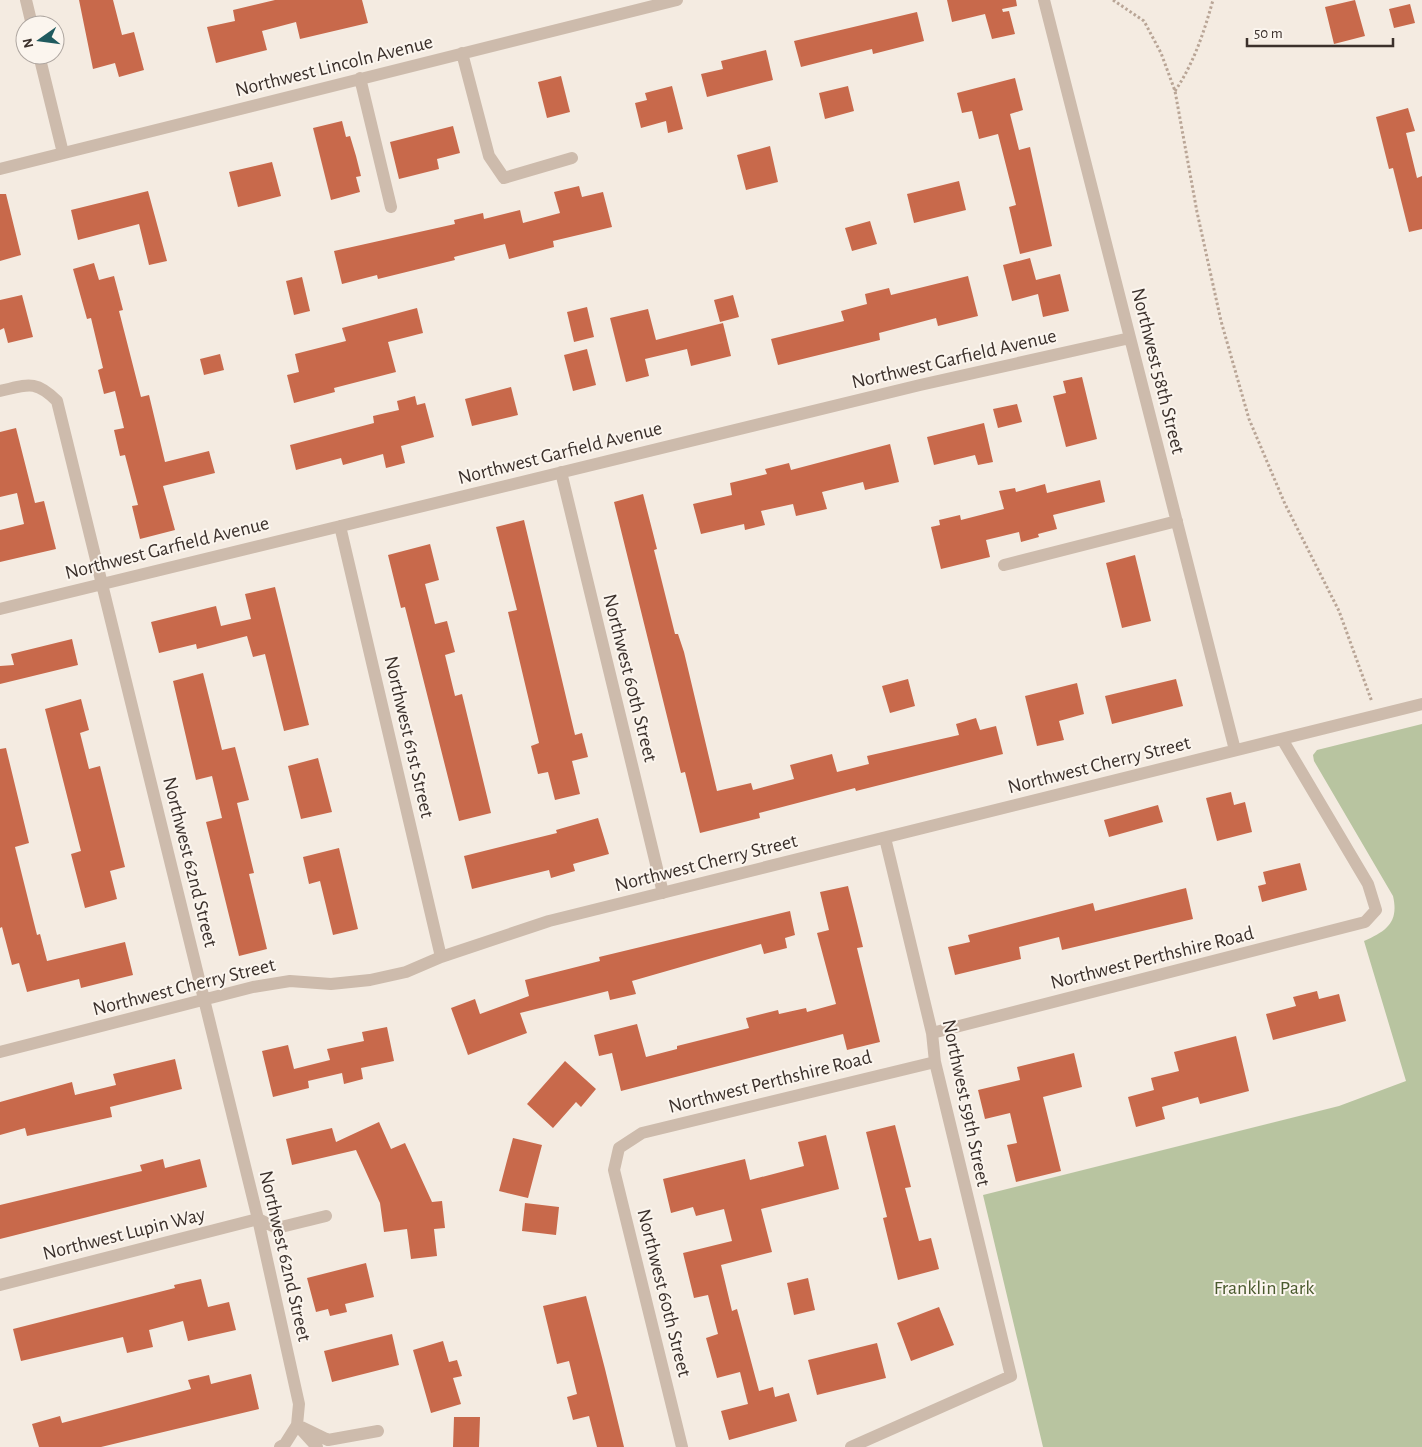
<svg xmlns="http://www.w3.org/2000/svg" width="1422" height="1447" font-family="'Alegreya Sans',sans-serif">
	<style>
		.green { fill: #b8c4a0 }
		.building { fill: #c8694b }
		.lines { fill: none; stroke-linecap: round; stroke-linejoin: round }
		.path { stroke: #b9a596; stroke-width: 3; stroke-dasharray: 2.5 2.5; stroke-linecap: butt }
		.minor { stroke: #cdbbac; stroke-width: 12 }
		.labels { text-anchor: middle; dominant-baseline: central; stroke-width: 4; stroke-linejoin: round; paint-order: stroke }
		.street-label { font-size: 20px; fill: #3b302b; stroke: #fbf5ee }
		.park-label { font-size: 20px; fill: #4a5a2e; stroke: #fbf5ee }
	</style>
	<rect width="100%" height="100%" fill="#f4ebe1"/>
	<path class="green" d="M1422,724V1447H1043L983,1195L1339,1106L1406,1081L1364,941C1387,931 1399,922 1393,896L1314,761L1313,755L1317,750Z"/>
	<path class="building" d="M79,0H113L122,35L134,32L144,70L119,77L115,63L93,69Z
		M275,0H362L368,23L300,39L296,22L262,31L267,50L216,63L207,27L235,21L233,10Z
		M947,0H1016L1017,6L1002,9L1003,12L1009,11L1015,34L992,39L985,14L952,22Z
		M1355,0L1365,36L1334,44L1325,7Z
		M1410,4L1415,23L1394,28L1389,9Z
		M917,12L924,41L873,54L872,49L801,67L794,41Z
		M766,50L773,80L707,97L701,74L723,69L721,61Z
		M561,76L570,112L547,118L538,82Z
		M1015,78L1023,110L1010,114L1019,150L1030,147L1052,246L1020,254L1009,207L1016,205L998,134L979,139L972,111L962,113L957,93Z
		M672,86L683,129L668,133L666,121L641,128L635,103L647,100L645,93Z
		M848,86L854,111L825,119L819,93Z
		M1408,108L1415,131L1406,133L1417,178L1422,176V229L1409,232L1393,168L1389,169L1376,117Z
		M342,121L346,137L350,136L356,156L361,176L356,177L360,192L331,200L313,128Z
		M453,126L460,153L437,159L439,169L399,179L390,142Z
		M770,146L778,182L746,190L737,155Z
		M272,162L281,196L238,207L229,172Z
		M959,181L966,210L914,223L907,194Z
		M579,186L582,197L603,192L612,227L553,241L554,247L509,259L505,244L454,257L455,260L378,279L377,275L342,284L334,251L455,224L454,220L483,213L484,219L520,210L523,223L560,213L554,192Z
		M148,191L167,261L149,265L139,224L78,240L71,210Z
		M0,194H6L21,255L0,261Z
		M870,221L877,244L852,251L845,228Z
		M1030,258L1036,280L1060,274L1069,311L1043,317L1038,294L1012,301L1003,265Z
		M94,263L99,280L114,276L123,310L119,311L141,397L149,395L165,462L209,451L215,473L163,486L175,530L140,539L132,506L138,505L125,455L120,456L114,430L124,428L115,391L104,394L98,370L103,368L91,318L87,319L73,269Z
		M968,276L978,316L938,326L936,318L879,333L880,340L778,365L771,339L844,321L841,311L867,304L865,294L889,288L891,295Z
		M302,277L310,311L294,315L286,281Z
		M22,295L33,337L8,343L4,328L0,330V300Z
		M733,295L739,317L720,322L714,300Z
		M587,307L594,337L574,342L567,312Z
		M417,308L423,333L388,342L396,372L334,388L335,392L294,403L287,375L299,372L295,354L346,341L342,328Z
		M648,309L656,340L723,323L731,356L691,366L687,349L645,359L649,376L626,382L610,318Z
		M587,349L596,385L573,391L564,355Z
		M220,354L224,370L204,375L200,359Z
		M1082,377L1097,439L1066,447L1053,396L1066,393L1063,381Z
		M511,387L518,415L472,426L465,399Z
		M415,396L417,405L425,403L434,437L401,446L405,463L386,468L383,454L343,465L341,458L296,470L290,445L374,423L373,416L399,410L397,401Z
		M1017,404L1022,422L998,428L993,409Z
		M984,423L993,462L978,465L975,455L934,465L927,437Z
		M16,428L35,503L44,501L56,549L0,562V530L24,524L17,493L0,497V432Z
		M890,444L899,482L865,490L863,482L822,492L827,509L796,516L793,504L761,511L765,525L745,530L744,524L701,534L693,504L732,495L730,483L767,474L765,469L789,463L791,470Z
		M1100,480L1105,502L1053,515L1057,529L1038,534L1039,537L1021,542L1019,532L986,540L990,557L941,569L931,527L940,525L939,520L960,515L961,520L1004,509L999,491L1015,488L1016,492L1045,484L1047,493Z
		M643,494L657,549L654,550L675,634H678L684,652L717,791L751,783L753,790L794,779L790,765L832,754L837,772L869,764L867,756L959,735L956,724L976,718L980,730L996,726L1003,754L856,791L855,788L759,813L760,818L700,833L685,772L681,773L614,502Z
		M524,520L575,735L582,733L588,757L572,761L580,794L555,800L548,772L538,774L531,746L539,743L508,612L517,610L496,527Z
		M430,544L439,580L425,584L435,624L447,621L455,652L445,655L455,696L462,694L491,813L459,821L405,607L401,608L388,555Z
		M1135,555L1151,621L1122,628L1106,563Z
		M275,587L309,725L284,731L265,654L253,657L247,636L197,649L196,644L159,653L151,622L216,606L221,626L251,619L245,594Z
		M72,639L78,665L0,684V666L14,665L11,654Z
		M203,673L222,750L235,747L249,800L237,803L254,873L249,874L267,949L239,956L206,822L222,818L212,776L196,780L173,681Z
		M908,679L915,706L890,713L882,686Z
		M1176,679L1183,706L1112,724L1105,696Z
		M1077,683L1084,714L1059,721L1064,740L1037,746L1025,696Z
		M81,699L89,730L80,733L89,769L100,766L125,867L110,871L117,899L85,908L71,854L81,851L45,709Z
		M6,748L29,843L15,847L37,935L40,934L47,961L125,942L133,975L81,988L79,979L27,992L19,963L12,965L2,927L0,928V749Z
		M318,758L332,812L301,819L288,766Z
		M1231,792L1234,805L1245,802L1252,832L1217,841L1206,798Z
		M1158,805L1163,822L1109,837L1104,820Z
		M598,818L609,854L573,864L575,871L551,878L549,870L472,889L464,856L557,833L556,830Z
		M339,848L358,929L333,935L320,881L309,884L303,857Z
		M1300,863L1307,890L1262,902L1258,886L1266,884L1263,872Z
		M848,886L863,947L857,948L880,1042L847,1050L843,1034L621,1091L612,1053L599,1056L594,1035L637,1024L646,1057L677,1049V1046L749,1028L746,1018L778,1010L779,1014L806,1008L807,1012L836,1004L817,933L829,930L820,892Z
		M1186,888L1193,919L1062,950L1059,937L1019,947L1021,959L955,975L948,947L970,942L968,935L1093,903L1095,911Z
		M790,911L795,935L785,938L787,948L764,954L761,944L632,981L636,994L610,1000L608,991L520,1013L527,1033L468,1055L451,1008L475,999L480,1014L529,996L525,980L600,961L599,957Z
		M1317,991L1319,999L1339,994L1346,1021L1273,1040L1266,1014L1296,1006L1293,997Z
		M387,1027L394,1061L361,1068L363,1079L344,1084L342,1073L308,1081L309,1088L273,1097L262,1051L288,1045L294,1069L330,1060L327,1049L364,1041L362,1032Z
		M1236,1036L1249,1091L1200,1104L1198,1097L1162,1107L1165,1119L1136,1127L1128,1097L1154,1090L1151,1078L1179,1071L1174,1052Z
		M1074,1053L1082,1087L1043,1097L1061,1171L1016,1182L1007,1145L1017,1143L1010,1113L985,1119L978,1090L1020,1080L1017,1067Z
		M175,1059L182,1089L110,1107L112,1117L27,1136L25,1128L0,1135V1102L72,1082L75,1095L116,1085L113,1074Z
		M565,1061L596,1089L581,1107L576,1102L553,1128L527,1104Z
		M379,1122L391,1149L405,1143L432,1202L442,1201L445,1228L434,1229L437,1256L411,1259L407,1229L384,1232L380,1203L356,1150L292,1165L286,1139L332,1128L336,1142Z
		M895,1125L911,1187L905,1188L919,1241L931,1238L939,1269L898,1280L883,1218L887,1217L866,1132Z
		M826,1135L839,1189L761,1209L772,1252L721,1265L732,1311L737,1309L759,1391L773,1387L775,1397L789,1393L797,1421L729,1440L721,1411L748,1404L740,1372L717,1378L706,1338L718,1334L708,1295L694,1298L683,1253L732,1241L724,1209L696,1216L693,1207L671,1213L663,1179L745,1159L750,1180L804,1166L798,1142Z
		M513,1138L542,1145L528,1198L499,1191Z
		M163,1159L165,1168L200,1159L207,1187L0,1239V1205L142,1171L140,1165Z
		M525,1203L559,1207L556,1235L522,1231Z
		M366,1263L374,1297L345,1304L347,1312L330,1316L328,1309L316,1312L307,1278Z
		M808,1278L815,1310L794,1315L787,1283Z
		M201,1279L208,1307L229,1302L236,1330L188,1341L183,1321L149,1330L153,1347L127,1353L123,1337L21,1361L13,1329L175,1288L174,1285Z
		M586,1296L605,1369L624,1447H597L589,1416L573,1420L567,1397L577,1394L569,1361L557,1364L543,1306Z
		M939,1307L954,1345L911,1361L897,1323Z
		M392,1334L399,1365L332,1382L324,1351Z
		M443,1341L449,1362L457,1360L462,1376L453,1378L461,1404L431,1413L413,1350Z
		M877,1343L886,1378L817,1395L808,1360Z
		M251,1374L259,1409L101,1447H39L32,1424L60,1416L62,1423L191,1389L188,1380L209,1375L211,1384Z
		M454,1417H480L479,1447H453Z"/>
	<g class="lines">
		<path class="path" d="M1113,0L1144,21L1161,53L1175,91L1197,212L1221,321L1249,419L1285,504L1339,611L1372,702
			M1175,91C1194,63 1204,32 1213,0"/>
		<path class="minor" d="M26,0L32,25
			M1044,0L1235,750
			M462,53L489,156L504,178L572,158
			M39,55L63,153
			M360,78L391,207
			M0,169L677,0
			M0,391C27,385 35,379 57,401L258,1219L299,1404L297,1425L317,1447
			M561,472L663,893
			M340,526L441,957
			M1004,565L1177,521
			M0,609L920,385L1130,338
			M932,1033L1365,922L1376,910L1368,884L1282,739
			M0,1052L253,987L290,981L331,984L370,980L406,972L441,957L549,921L1422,704
			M0,1285L258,1219L277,1228L326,1216
			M280,1447L285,1444L297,1425L328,1440L378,1431
			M682,1447L614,1170L619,1148L642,1133L935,1062
			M851,1447L1011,1376L935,1062L932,1033L885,838"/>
	</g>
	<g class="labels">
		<g class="street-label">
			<text transform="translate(334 66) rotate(-14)">Northwest Lincoln Avenue</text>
			<text transform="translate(954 359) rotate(-13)">Northwest Garfield Avenue</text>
			<text transform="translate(1158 371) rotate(76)">Northwest 58th Street</text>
			<text transform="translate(560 453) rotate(-14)">Northwest Garfield Avenue</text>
			<text transform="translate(167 548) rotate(-14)">Northwest Garfield Avenue</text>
			<text transform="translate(630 678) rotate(76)">Northwest 60th Street</text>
			<text transform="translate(409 737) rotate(77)">Northwest 61st Street</text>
			<text transform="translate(1099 765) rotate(-14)">Northwest Cherry Street</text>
			<text transform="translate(190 862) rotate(76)">Northwest 62nd Street</text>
			<text transform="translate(706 863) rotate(-14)">Northwest Cherry Street</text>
			<text transform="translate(1152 958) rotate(-14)">Northwest Perthshire Road</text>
			<text transform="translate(184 987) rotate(-14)">Northwest Cherry Street</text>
			<text transform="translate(770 1082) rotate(-14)">Northwest Perthshire Road</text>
			<text transform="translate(966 1103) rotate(78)">Northwest 59th Street</text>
			<text transform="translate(124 1234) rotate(-14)">Northwest Lupin Way</text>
			<text transform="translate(285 1256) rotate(77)">Northwest 62nd Street</text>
			<text transform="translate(664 1293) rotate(76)">Northwest 60th Street</text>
		</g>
		<g class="park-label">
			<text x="1264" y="1288">Franklin Park</text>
		</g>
	</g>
	<g transform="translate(40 40) rotate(256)"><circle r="24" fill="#fbf5ee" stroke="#aea6a0"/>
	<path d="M0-4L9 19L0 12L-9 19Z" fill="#1f5a5e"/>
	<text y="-8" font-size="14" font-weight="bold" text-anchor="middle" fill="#3b302b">N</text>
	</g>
	<path d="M1247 38v8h146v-8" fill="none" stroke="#3b302b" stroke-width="2.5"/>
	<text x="1254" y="38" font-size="15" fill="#3b302b" stroke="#fbf5ee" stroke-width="4" paint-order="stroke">50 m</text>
</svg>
